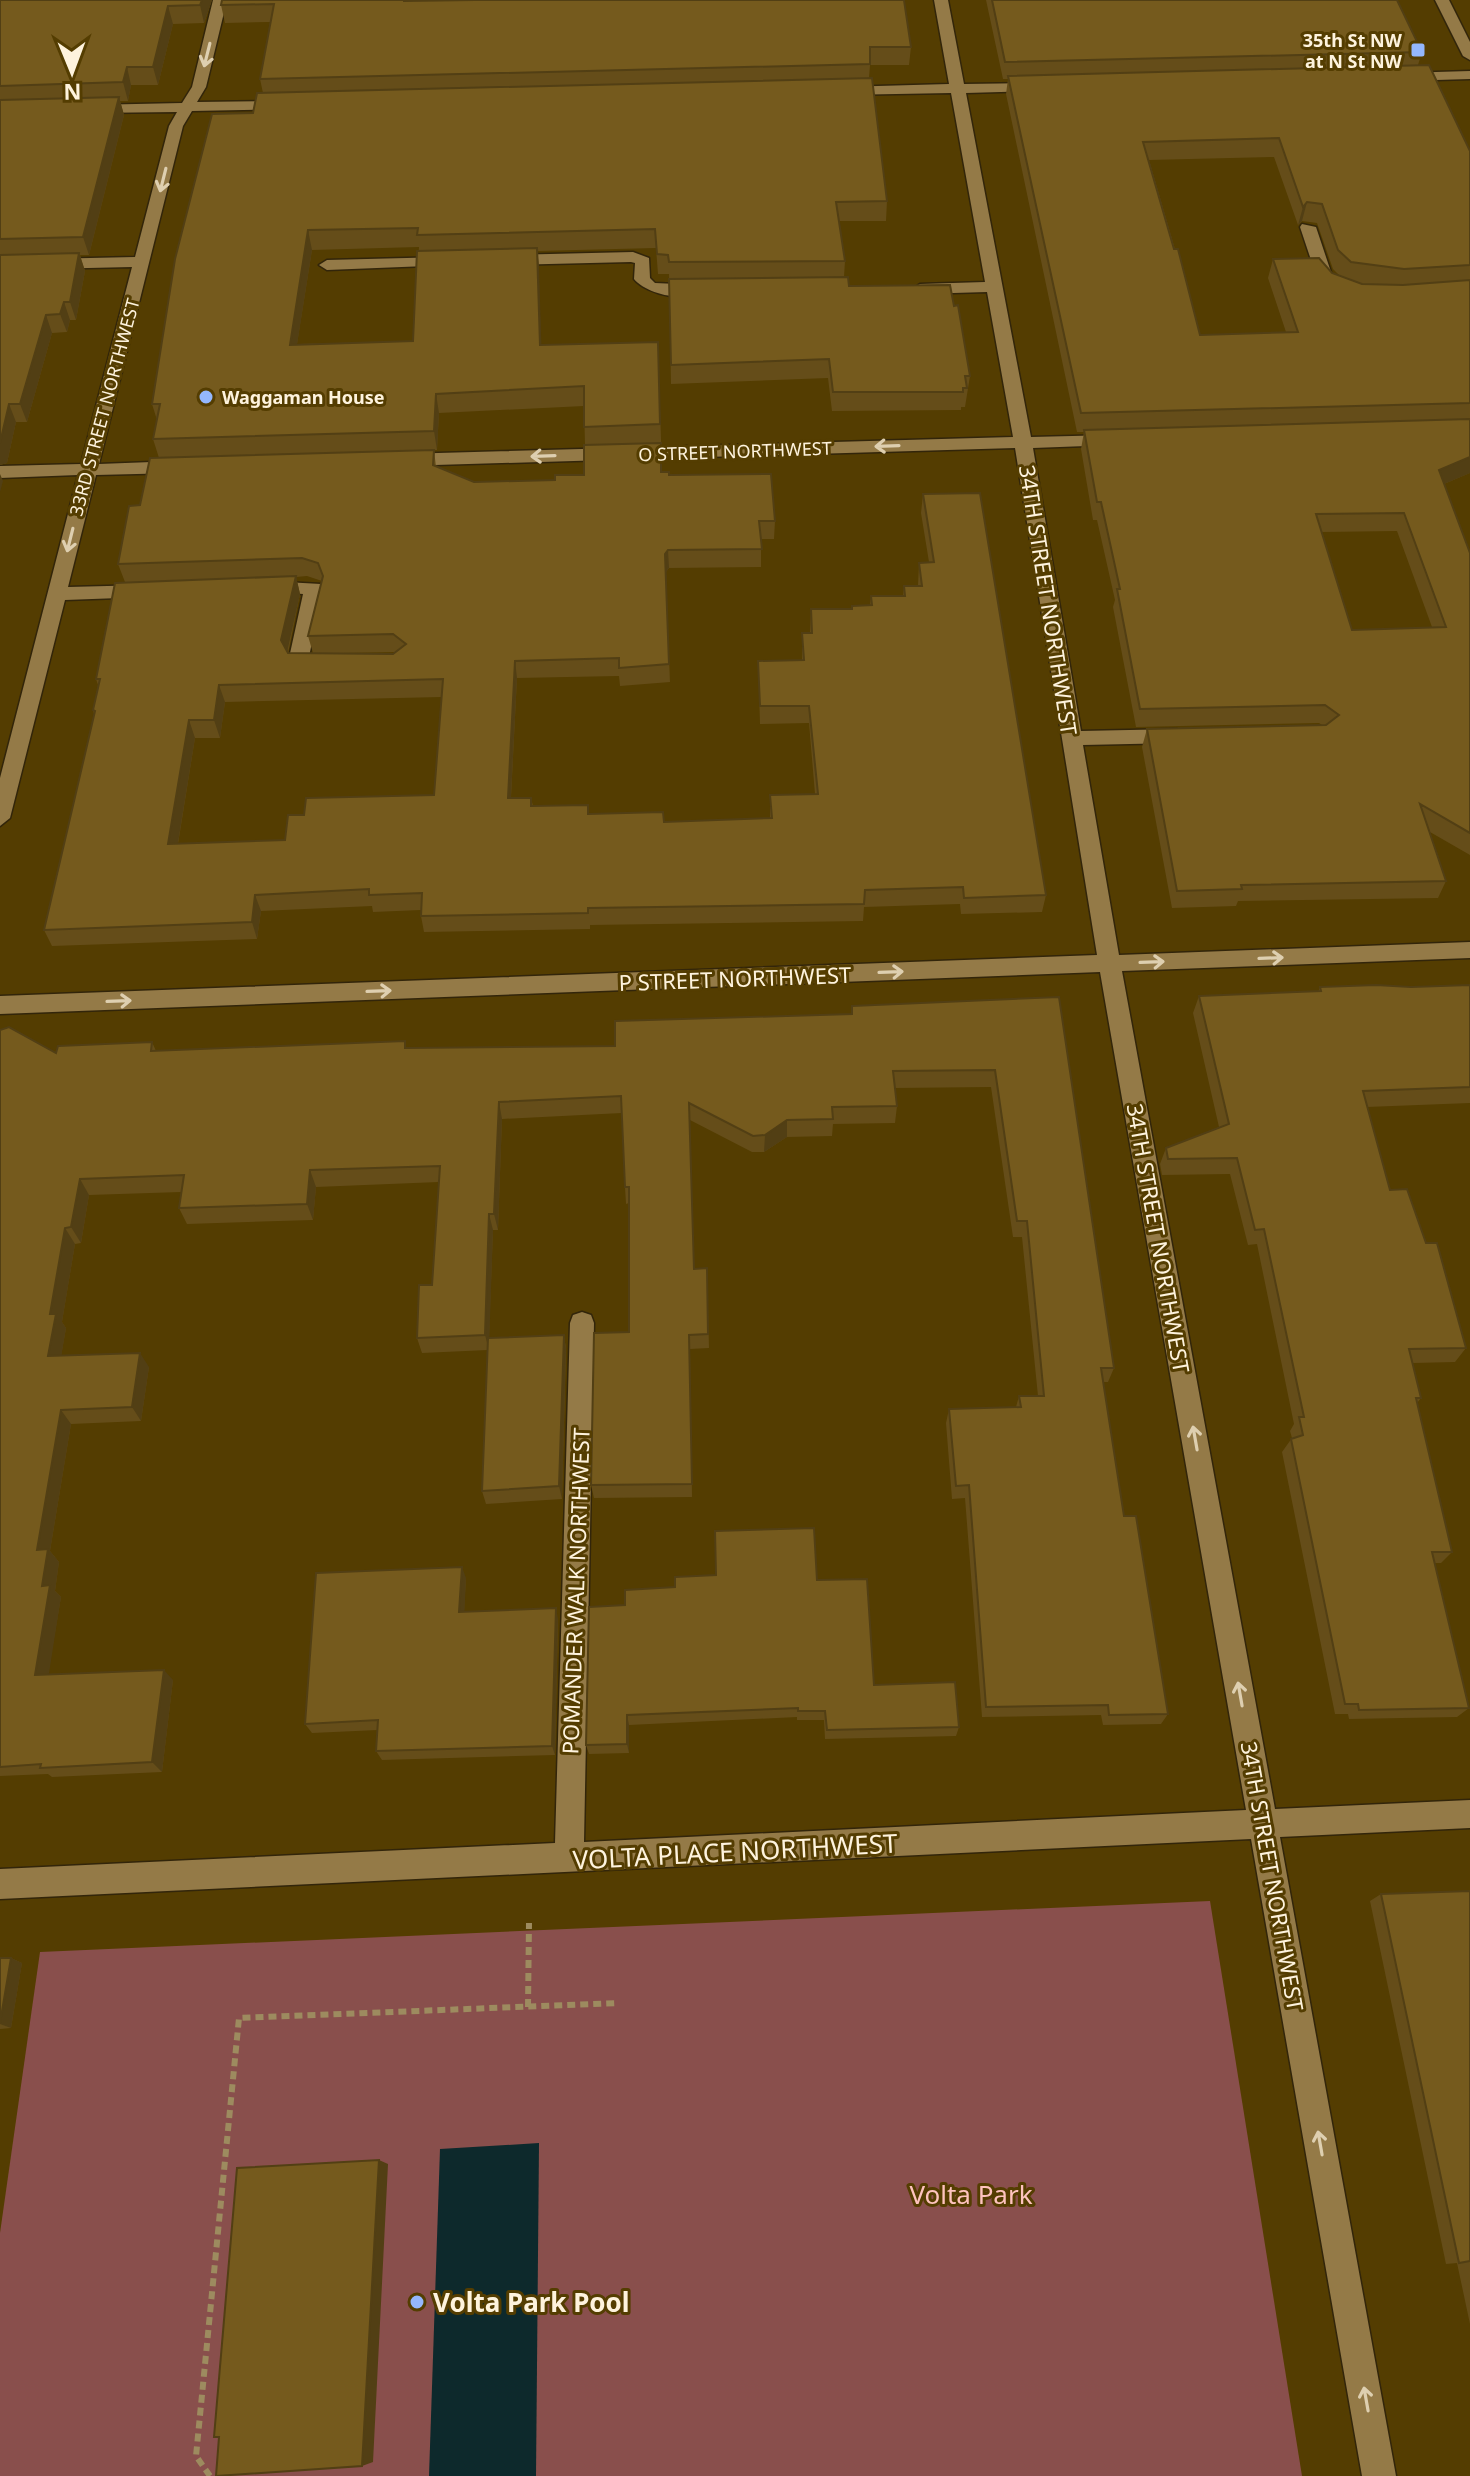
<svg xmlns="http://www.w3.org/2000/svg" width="1470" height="2476" font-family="'Noto Sans',sans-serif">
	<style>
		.green { fill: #894f4c }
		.water { fill: #0d292c }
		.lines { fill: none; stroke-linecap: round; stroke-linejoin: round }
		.minor-casing { stroke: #32250a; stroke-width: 3 }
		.path { stroke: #9d8b5f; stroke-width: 6; stroke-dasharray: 8 5; stroke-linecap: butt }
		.minor { fill: #947a47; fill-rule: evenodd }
		.wall { fill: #654d19; fill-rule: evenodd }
		.shaded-wall { fill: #523f14 }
		.building { fill: #755a1d; stroke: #523f14; stroke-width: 2; fill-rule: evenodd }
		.oneway { stroke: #decfb0 }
		.poi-dot { fill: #94b7fd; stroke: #543d01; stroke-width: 3 }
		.labels { text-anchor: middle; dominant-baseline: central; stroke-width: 6; stroke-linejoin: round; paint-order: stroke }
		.far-poi-label { font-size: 18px; font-weight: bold; fill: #fef3dd; stroke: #543d01; text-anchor: end }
		.far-street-label { font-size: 18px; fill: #fef3dd; stroke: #543d01 }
		.street-label { font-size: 22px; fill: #fef3dd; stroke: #543d01 }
		.near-street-label { font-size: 26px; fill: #fef3dd; stroke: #543d01 }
		.near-park-label { font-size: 26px; fill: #fec3be; stroke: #543d01 }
		.near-poi-label { font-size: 26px; font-weight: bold; fill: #fef3dd; stroke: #543d01; text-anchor: start }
	</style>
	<rect width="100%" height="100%" fill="#543d01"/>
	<path class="green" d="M1210,1901L1302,2476H0V2233L40,1952Z"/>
	<path class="water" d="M539,2143L536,2476H429L440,2149Z"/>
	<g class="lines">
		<defs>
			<path id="minor" d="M213,0H227L206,87L197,102L286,101L293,105L286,109L192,111L183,126L99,464L178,461L187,467L178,473L96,475L68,587L147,585L156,591L147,597L65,600L10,818L0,826V778L78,475L0,478V466L81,464L132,267L0,270V260L135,257L169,126L177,112L90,113L83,109L90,105L182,103L192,87Z
				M934,0H948L964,84L1037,83L1044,87L1037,91L966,93L1031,437L1113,435L1122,440L1113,445L1033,448L1081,731L1177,729L1187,736L1177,743L1083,745L1119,955L1470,942V958L1122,971L1275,1809L1470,1800V1828L1280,1837L1396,2476H1362L1251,1839L0,1899V1869L555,1843L570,1323L573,1315L582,1312L591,1315L594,1323L584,1842L1246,1810L1100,972L0,1014V996L1097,955L1015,448L402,466L393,460L402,454L1013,437L987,292L920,294L912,289L920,284L985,282L951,93L842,95L835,91L842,87L949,84Z
				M1435,0H1449L1470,42V60L1463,56Z
				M1470,71V79L1402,81L1395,77L1402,73Z
				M1302,224L1316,227L1331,272L1341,286L1339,289H1327L1315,272L1300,227Z
				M633,252L649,258L650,278L655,283L699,285L707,290C690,304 647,295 634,279L635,263L631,262L507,265L499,260L507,255Z
				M446,257L452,259V265L327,270L319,265L327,260Z
				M267,581L321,584L323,588L309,657L330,659L333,664L330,669H295L289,658L303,594L260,591L258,587Z"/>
		</defs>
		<use href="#minor" class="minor-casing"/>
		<path class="path" d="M528,2007L529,1923
			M210,2476L196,2456L239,2018L619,2003"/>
		<use href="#minor" class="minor"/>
	</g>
	<path class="wall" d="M0,0H212L204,23L173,24L158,85H131L128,101H120L124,115L89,255H80L85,271L76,320H70L67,332L52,333L27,422H16L7,463L0,465Z
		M222,0H408V1L911,47L909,65H870L869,78L887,201L886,221H839L845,261L844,277L849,286L970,376L965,407H961V410L832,411L828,378L671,384L669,274H658L656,248L538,251L541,345L658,342L662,472L775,521L774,539H761V567L669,568L666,572L670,682L620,686L619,676L517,678L511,798H531L533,806L588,805L589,814L664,822L770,818V795L815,794L809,723L760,724L758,661L802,660V633H810L811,609H851L870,605L871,596H903L904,586H918L919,563L929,562L921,513L923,494L1046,895L1042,912L961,914L960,904L864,907L863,921L590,925V929L424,932L421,916V910L373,912L372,906L261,911L257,939L52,946L44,930L94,714L93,710L98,685L96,679L125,582L118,564L159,458L153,439L157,420L152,404L253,113L263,93L260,79L270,22L225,23L221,5ZM419,247L413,341L297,344L312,250ZM584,406L585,445L584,475L555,480L474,482L436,467L434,450H437L439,413ZM307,576L322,581L308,636L313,653H288L300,594L296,577ZM396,652L393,654L344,653ZM442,697L434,795L304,815L285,840L178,844L195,738H220L225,702Z
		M986,0H1397L1422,52L1418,65L1470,151V473L1444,484L1470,553V855L1430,832L1446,881L1438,898L1238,901L1236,906L1172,908L1142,747L1147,729L1322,725L1319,723L1136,727L1113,607L1115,600L1097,520H1093L1081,449L1084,432H1077L1006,94L1008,79H1003ZM1274,157L1298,225L1302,221L1317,223L1333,269L1340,276L1273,259L1268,278L1286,332L1200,335L1149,160ZM1397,531L1432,627L1352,630L1322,532Z
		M1470,985V1103L1367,1107L1390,1190L1426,1243L1466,1348L1455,1362L1413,1363L1421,1398L1417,1403L1452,1552L1441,1563H1434L1469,1708L1457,1717L1349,1719L1348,1714H1335L1282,1452L1292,1438L1290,1431L1294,1424L1257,1244L1248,1245L1230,1174L1162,1175L1160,1164L1166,1148L1219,1127L1193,1013L1199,996L1318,992L1320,987H1411Z
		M1059,997L1114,1368L1108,1382H1103L1124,1516L1168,1714L1161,1724L1103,1725L1101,1715L982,1717L965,1498L952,1499L946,1423L949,1409L1016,1407L1019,1396H1038L1022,1237H1013L991,1087L895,1088L897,1106L895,1123L833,1124L832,1136L787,1137L764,1152H752L690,1120L694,1269L707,1268L709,1348L690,1349L692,1497L594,1498L591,1485L629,1332V1203L626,1204L625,1187L622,1113L502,1119L498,1230H493L489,1338L564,1335L566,1349L562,1499L486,1504L482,1491L488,1350L422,1353L417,1338L432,1285L439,1182L316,1187L313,1220L187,1224L179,1208L181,1192L89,1195L81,1243L75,1244L62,1322L66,1328L61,1356L149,1367L141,1421L71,1424L50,1551L59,1562L55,1591L61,1597L48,1674L173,1680L162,1772L52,1777L48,1774L0,1776V1030L56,1053L152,1042L156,1051L615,1046L851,1014L852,1006Z
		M466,1578L464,1611L558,1619L555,1755L382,1760L376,1751L378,1730L312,1733L305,1724Z
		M817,1580L874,1685L959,1727L956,1736L825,1739L824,1720H797V1717L629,1725V1753L589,1754L586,1745L625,1605Z
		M1470,1891V2324L1457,2263L1446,2264L1370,1901L1381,1894Z
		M0,1958H11L22,1963L11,2028L0,2029Z"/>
	<path class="shaded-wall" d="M202,0H212L204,23L200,5Z
		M168,6L173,24L158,85L153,67Z
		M127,67L131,85L128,101L123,82Z
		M119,97L124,115L89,255L83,237Z
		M1307,202L1302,221L1298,225L1303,207Z
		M308,230L312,250L294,364L290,345Z
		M537,248L539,267L542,364L540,345Z
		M79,253L85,271L76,320L70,302Z
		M64,302L70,320L67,332L60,314Z
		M46,315L52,333L27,422L20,404Z
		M436,394L439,413L437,450L434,431Z
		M9,404L16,422L7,463L0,465V443Z
		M1470,457V473L1432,489L1439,470Z
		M0,474L3,481L0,492Z
		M668,550L669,568L666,572L670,682L665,554Z
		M296,576L300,594L286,657L281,640Z
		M515,661L517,678L510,815L508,798Z
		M219,685L225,702L220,738L214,720Z
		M189,720L195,738L175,861L168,844Z
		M255,895L261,911L257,939L252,922Z
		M499,1102L502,1119L498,1230L494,1214Z
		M787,1120V1137L764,1152L765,1135Z
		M310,1170L316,1187L313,1220L307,1204Z
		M80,1179L89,1195L81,1243L71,1227Z
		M489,1214L493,1230L489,1350L485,1335Z
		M65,1228L75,1244L62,1322L66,1328L59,1370L48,1356L50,1314Z
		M564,1335L566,1349L562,1499L559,1486Z
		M140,1353L149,1367L141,1421L132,1407Z
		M61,1410L71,1424L50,1551L59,1562L55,1591L61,1597L47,1686L35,1675L37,1550Z
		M462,1567L466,1578L464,1623L459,1612Z
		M556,1608L558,1619L555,1755L552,1746Z
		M164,1670L173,1680L162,1772L152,1762Z
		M627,1715L629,1725V1753L627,1744Z
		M11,1958L22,1963L11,2028L0,2024Z
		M379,2160L388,2164L373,2462L362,2466Z"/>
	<path class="building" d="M0,0H202L200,5L168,6L153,67H127L123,82L0,86Z
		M222,0H404V1L475,0H904L911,47H870V64L260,79L274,4L221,5Z
		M992,0H1397L1422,52L1005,62Z
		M1429,65L1470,151V265L1404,269L1351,262L1338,250L1322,204L1307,202L1303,207L1279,138L1143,142L1174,249H1178L1200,335L1298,332L1273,259L1319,258L1332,273L1362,284L1403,285L1470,280V403L1081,413L1008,76Z
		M872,78L887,201L836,202L845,261L669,262L668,255L657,254L655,229L417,235L418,228L308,230L290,345L413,341L417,251L537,248L540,345L658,342L660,424L584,427V386L436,394L434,431L153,439L160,404H152L175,259L212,114L253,113L257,93Z
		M119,97L83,237L0,239V100Z
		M79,253L70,302H64L60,314L46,315L20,404H9L0,443V255Z
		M848,277L849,286L950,285L954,306L958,305L970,376H965L967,388H963V392H833L829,359L671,365L669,279Z
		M1470,419V457L1439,470L1470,553V833L1420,804L1446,881L1241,885L1242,889L1177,891L1147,729L1326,725L1339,715L1325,705L1140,709L1117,589H1120L1101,502H1097L1084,430ZM1404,513L1446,627L1352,630L1316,514Z
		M661,443V472H669V475L771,474L775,521H759L762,549L668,550L665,554L669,664L619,668V658L515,661L508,798H531V806L588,805V814L663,812L664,822L772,818L770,795L818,794L809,706H760L758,661L804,660L802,633H812L811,609H852V606L872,605L871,596H905L904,586H922L919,563L934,562L923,494L980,493L1046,895L964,898L963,887L865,890L864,904L588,908V913L421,916L422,893L369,895V889L255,895L252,922L44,930L95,711L93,710L100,679H96L115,583L296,576L281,640L288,653L393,654L406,644L393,634L308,636L323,576L318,563L302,558L118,564L129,506L140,505L150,458L434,450L433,465L474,482L555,480V475H584V445ZM443,679L434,795L306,798L304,815H288L285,840L168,844L189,720H214L219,685Z
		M1376,985L1411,987L1470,985V1087L1363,1091L1390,1190L1407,1189L1426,1243H1437L1466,1348L1409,1349L1421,1398H1416L1452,1552H1432L1469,1708L1359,1710L1358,1704H1345L1291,1439L1303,1435L1299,1417H1304L1264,1229L1255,1230L1237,1158L1168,1159L1166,1148L1229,1124L1199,996L1321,991L1320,987Z
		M1059,997L1114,1368H1101L1124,1516H1136L1168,1714L1109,1715L1108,1705L986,1707L969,1485L956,1486L949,1409L1021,1407L1019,1396H1044L1027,1221H1017L995,1070L893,1071L897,1106L832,1107L833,1119L787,1120L765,1135L753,1136L689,1103L694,1269L707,1268L708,1334L689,1335L692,1484L591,1485L594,1333L629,1332V1187H625L621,1096L499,1102L494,1214H489L485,1335L417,1338L419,1285H432L440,1166L310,1170L307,1204L179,1208L184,1175L80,1179L71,1227L65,1228L50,1314H56L48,1356L140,1353L132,1407L61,1410L37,1550L48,1549L42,1586L50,1585L35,1675L164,1670L152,1762L40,1768L41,1764L0,1767V1030L9,1027L56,1053L58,1046L152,1042L151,1051L405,1041V1048L615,1046V1021L852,1014V1006Z
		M564,1335L559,1486L482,1491L488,1338Z
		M814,1528L817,1580L867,1579L874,1685L955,1682L959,1727L827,1730L825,1711H798V1708L627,1715V1744L586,1745L589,1607L625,1605V1590L675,1587V1577L716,1575L715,1531Z
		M462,1567L459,1612L556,1608L552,1746L376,1751L378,1720L305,1724L316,1573Z
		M1470,1891V2261L1459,2263L1381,1894Z
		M0,1958H11L0,2023Z
		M379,2160L362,2466L216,2476L219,2437H214L237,2168Z"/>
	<defs><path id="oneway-shaft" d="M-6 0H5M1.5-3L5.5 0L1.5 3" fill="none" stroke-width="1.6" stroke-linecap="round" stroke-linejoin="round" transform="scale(2)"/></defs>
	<g class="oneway">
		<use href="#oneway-shaft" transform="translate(207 55) rotate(104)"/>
		<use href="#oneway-shaft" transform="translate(163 180) rotate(104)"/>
		<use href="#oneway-shaft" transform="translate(887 446) rotate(178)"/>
		<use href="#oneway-shaft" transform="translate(543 456) rotate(178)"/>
		<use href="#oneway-shaft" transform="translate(70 540) rotate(104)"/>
		<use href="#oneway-shaft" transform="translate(1271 958) rotate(-2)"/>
		<use href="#oneway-shaft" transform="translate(1152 962) rotate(-2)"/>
		<use href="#oneway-shaft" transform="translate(891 972) rotate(-2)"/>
		<use href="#oneway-shaft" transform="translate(379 991) rotate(-2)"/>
		<use href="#oneway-shaft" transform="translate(119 1001) rotate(-2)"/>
		<use href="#oneway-shaft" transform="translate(1195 1438) rotate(-100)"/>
		<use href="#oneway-shaft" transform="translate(1240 1694) rotate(-100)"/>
		<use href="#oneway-shaft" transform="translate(1320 2143) rotate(-100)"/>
		<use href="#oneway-shaft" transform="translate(1366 2399) rotate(-100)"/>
	</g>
	<g class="poi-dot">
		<rect x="1410" y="42" width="16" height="16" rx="4"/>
		<circle cx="206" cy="397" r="8"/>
		<circle cx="417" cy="2302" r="8"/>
	</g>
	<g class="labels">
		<g class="far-poi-label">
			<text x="1402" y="40">35th St NW<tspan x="1402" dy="21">at N St NW</tspan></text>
			<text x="222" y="397" text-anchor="start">Waggaman House</text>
		</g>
		<g class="far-street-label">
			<text transform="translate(104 407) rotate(-75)">33RD STREET NORTHWEST</text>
			<text transform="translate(735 451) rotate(-2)">O STREET NORTHWEST</text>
		</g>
		<g class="street-label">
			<text transform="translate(1049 600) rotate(81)">34TH STREET NORTHWEST</text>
			<text transform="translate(735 978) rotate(-2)">P STREET NORTHWEST</text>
			<text transform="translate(1159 1238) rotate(80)">34TH STREET NORTHWEST</text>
			<text transform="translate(575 1591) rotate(-88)">POMANDER WALK NORTHWEST</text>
			<text transform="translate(1273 1876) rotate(80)">34TH STREET NORTHWEST</text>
		</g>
		<g class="near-street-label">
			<text transform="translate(735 1851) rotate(-3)">VOLTA PLACE NORTHWEST</text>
		</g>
		<g class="near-park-label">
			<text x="971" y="2194">Volta Park</text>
		</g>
		<g class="near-poi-label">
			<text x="433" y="2302">Volta Park Pool</text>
		</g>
	</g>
	<g transform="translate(72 72) rotate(179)" stroke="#543d01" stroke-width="6" paint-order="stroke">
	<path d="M0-6L14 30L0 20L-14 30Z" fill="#fef3dd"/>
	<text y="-12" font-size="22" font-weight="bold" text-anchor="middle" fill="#fef3dd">N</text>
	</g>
</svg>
